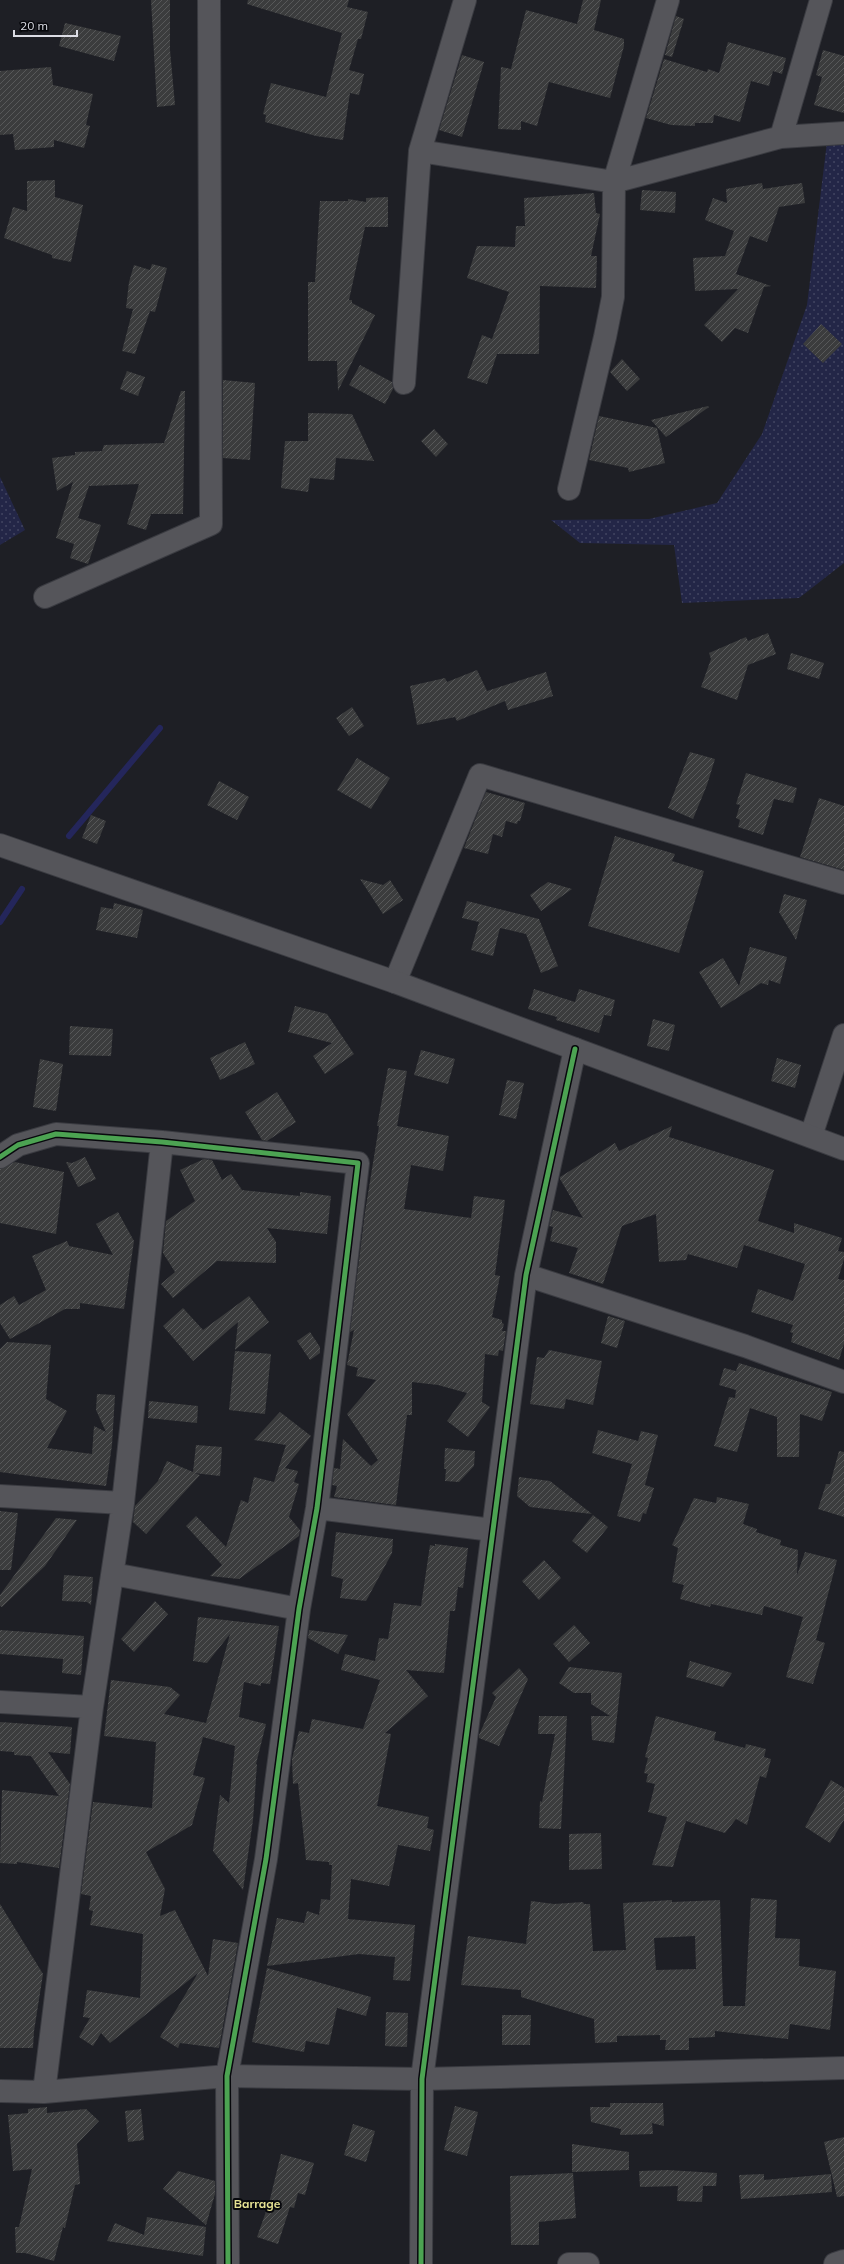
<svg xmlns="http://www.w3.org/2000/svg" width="844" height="2264" font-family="Mulish,sans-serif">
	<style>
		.green { fill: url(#green-dots) }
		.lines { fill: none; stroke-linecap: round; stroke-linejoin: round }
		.stream { stroke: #24265b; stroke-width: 6 }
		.building { fill: url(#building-hatch); fill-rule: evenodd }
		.street-casing { stroke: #3a3b41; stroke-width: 24 }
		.secondary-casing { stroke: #3a3b41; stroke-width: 24 }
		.street { stroke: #55555a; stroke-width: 22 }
		.secondary { stroke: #55555a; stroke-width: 22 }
		.cycleway-casing { stroke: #07080c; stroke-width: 8 }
		.cycleway { stroke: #4ca352; stroke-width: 5 }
		.labels { text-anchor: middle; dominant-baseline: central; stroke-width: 4; stroke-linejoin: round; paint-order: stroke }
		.quarter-label { font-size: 12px; font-weight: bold; fill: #e6e293; stroke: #07080c }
	</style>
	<defs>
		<pattern id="green-dots" width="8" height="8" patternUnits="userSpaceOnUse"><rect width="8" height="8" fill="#232647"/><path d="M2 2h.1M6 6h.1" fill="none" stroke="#424561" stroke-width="1.8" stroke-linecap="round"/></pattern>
		<pattern id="building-hatch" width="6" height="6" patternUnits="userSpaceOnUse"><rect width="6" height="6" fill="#3b3c3d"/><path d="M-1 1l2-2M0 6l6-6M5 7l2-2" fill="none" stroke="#575859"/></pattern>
	</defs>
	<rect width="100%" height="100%" fill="#1e1f25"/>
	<path class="green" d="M827,142L844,145V563L799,598L682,603L674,545L580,543L551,520L649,519L717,503L762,434L807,305Z
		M0,477L25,530L0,545Z"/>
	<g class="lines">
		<path class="stream" d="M69,836L160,728
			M0,922L22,889"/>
	</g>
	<path class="building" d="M151,0H170V50L175,105L157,107Z
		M248,0H349L347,7L368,12L361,39H358L349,70L364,74L359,95L350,93L343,140L316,136L265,122L266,115L263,114L271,83L326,97L342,33L247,4Z
		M583,0H601L594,30L624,39V46L610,98L549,82L537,126L521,121V130L498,129L501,67L511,69L526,10L577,24Z
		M676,16L684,19L672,57L665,55Z
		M65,23L121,36L114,61L59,46Z
		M728,42L786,58L782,74L773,71L769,86L751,81L740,122L714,115L713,123H695V126L671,125L646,118L664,59L707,72L708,69L719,73Z
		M823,50L844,56V113L814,105L822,77L816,75Z
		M462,55L484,62L462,137L439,130Z
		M51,67L53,85L93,94L86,125L90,126L84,148L54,140V147L15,150L13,134L0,135V71Z
		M55,180V197L83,205L71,262L52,258V255L4,238L13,207L27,211V181Z
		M762,183L763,189L802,183L805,203L779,207L767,242L750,236L736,274L771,286L764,287L748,333L735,328L722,342L704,325L738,289L695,291L693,258L725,256L734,231L705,220L713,198L727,203L726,189Z
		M642,190L676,192L675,213L640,210Z
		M594,193L596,213L600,214L591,256H597L596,288L540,286L539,354H497L487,384L467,378L482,335L492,339L509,292L467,278L477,246L515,247L516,226H525L524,198Z
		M388,197V227H365L349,300H352V303L375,315L338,391L337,361H308V282H315L320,201H348V199L366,202V198Z
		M152,264L167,268L155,312L150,311L135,354L122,351L133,309L126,308L129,282L134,265L150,270Z
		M821,324L842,344L823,363L803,344Z
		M622,359L640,379L627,391L610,372Z
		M360,365L392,382L393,389L385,404L349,385Z
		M127,371L145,377L138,396L120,389Z
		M223,380L255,383L250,460L223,458Z
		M181,391H185L183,514H151L146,530L127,524L139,484L89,486L78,518L101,525L88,564L70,558L74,544L56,538L73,482L57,491L52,458L75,455V452L102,451L104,445L164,443Z
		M708,406L709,407L666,437L651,420Z
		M308,413L352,414L374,461L336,458L334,480L310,478L308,492L281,488L285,441H308Z
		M599,416L657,428L665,463L629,472L628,468L589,460Z
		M434,429L448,444L436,457L421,441Z
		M768,633L776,654L748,665L737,700L701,687L711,659L709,653L746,637L748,641Z
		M791,653L824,663L819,679L787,669Z
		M477,670L487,691L546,672L553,696L508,710L505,701L457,721L455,717L417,725L410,686L445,678L447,682Z
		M352,707L364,726L349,736L336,718Z
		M690,752L715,759L707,785L693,819L668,808Z
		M357,758L390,778L371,809L337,790Z
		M746,773L797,788L793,803L774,799L763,835L738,827L740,820L736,818L740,805L736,804Z
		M219,781L249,797L237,820L207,805Z
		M486,792L525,803L520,821H518L517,824L506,821L502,837L493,834L488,854L464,848Z
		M819,798L844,806V870L800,857Z
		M91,815L106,821L97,844L82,838Z
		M615,836L675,854L672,861L704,871L679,953L588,926Z
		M360,879L383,885L390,880L403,900L383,914Z
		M548,882L572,889L541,911L530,895Z
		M784,894L807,900L796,940L779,912Z
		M467,901L539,919L558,966L541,973L526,934L500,928L493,956L471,950L479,922L462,918Z
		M114,903L143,910L137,938L96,930L101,907L113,909Z
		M750,947L787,957L780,984L769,980L768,985L761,983L721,1008L699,972L723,958L739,986Z
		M534,989L575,1002L579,989L615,1000L611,1016L604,1015L599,1033L556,1020L557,1017L528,1009Z
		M295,1006L327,1014L354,1054L325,1074L313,1056L332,1043L288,1032Z
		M653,1019L675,1025L669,1051L647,1046Z
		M70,1026L113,1029L111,1056L69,1055Z
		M245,1042L255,1064L220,1080L210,1058Z
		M421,1050L455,1059L448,1084L414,1075Z
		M777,1058L801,1065L795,1088L771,1081Z
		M40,1059L63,1064L56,1111L33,1107Z
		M388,1068L407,1071L397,1126L449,1136L443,1171L411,1165L404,1209L471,1218L474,1196L505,1200L495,1275L500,1276L492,1317L502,1320V1323L504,1324L502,1331H506L503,1351L499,1350L498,1356L485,1354L482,1402L490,1407L468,1437L447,1421L467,1393L438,1385L412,1382V1415H407L396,1505L334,1497L337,1486L332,1485L334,1468L340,1469L343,1439L371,1466L378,1460L347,1414L376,1380L356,1376L358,1368L347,1365L354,1330L350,1332L365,1212L379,1126H377Z
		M507,1080L524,1083L516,1119L499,1115Z
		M277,1092L296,1122L267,1141L262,1140L245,1112Z
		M672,1126L669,1137L774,1170L758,1221L794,1233V1223L842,1238L838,1251L844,1252V1259L838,1279L844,1280V1344L839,1360L791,1342L793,1333L790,1332L793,1325L751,1312L758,1289L793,1301L805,1264L744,1245L737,1268L688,1254L686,1260L659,1262L656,1214L622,1226L603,1284L569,1273L578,1248L550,1241L553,1227L549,1226L553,1210L583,1218L560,1179V1177L615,1143L619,1151Z
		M85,1157L96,1179L78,1187L66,1162L72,1163Z
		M204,1159L212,1160L222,1180L231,1174L242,1190L300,1196V1192L331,1196L327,1234L267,1228L276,1242V1263L217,1261L173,1298L161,1284L175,1272L163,1253L166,1221L195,1201L180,1170Z
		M15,1162L64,1172L56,1234L0,1223V1169Z
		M118,1212L134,1241L124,1309L80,1303V1309H65L10,1339L0,1323V1305L14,1296L19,1305L46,1290L32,1256L67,1241L69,1246L113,1255L96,1224Z
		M249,1296L269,1322L235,1350L238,1322L193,1361L163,1326L183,1308L203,1330Z
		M608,1316L625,1321L617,1348L601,1343Z
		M310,1332L320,1347V1353L310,1360L297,1341Z
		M7,1342L51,1345L46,1399L67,1411L47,1448L92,1454L94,1426L106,1432L96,1410L97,1394L115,1395L112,1445L106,1486L0,1472V1349Z
		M549,1350L602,1361L593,1405L566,1399L564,1409L530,1404L537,1357L544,1358Z
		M235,1351L271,1354L265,1414L229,1410Z
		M739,1363L832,1392L822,1421L800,1414L799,1457H777V1417L750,1408L737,1452L714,1446L729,1397L735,1398L736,1390L719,1385L724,1368L736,1371Z
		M149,1401L198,1406L197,1423L148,1418Z
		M280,1412L311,1436L285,1468L298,1471L294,1482L299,1484L289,1517L300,1530L299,1536L239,1579L210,1576L222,1565L186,1526L196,1516L226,1547L241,1500L248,1503L254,1477L274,1482L286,1445L254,1440Z
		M598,1430L638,1441L641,1431L658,1435L645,1485L654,1488L646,1514L643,1513L640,1522L617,1516L632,1464L592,1453Z
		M196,1445L222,1447L220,1476L194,1473L200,1475L146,1534L133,1522L135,1506L158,1481L167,1461L193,1472Z
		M445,1448L475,1451L474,1466L459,1482L445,1481L446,1469H444Z
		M839,1451L844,1452V1517L818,1509L826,1484H830Z
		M519,1477L550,1481L592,1514L530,1507L517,1496Z
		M717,1497L749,1504L743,1524L757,1529L756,1532L781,1540L780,1545L798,1550L797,1575L805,1552L837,1560L816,1640L825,1643L813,1684L786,1677L803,1617L764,1606L762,1615L711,1604L710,1607L680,1599L684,1585L672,1582L678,1548L672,1545L694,1498L716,1503Z
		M0,1511L18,1513L11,1570H0Z
		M593,1515L608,1527L587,1553L572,1541Z
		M56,1518L77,1520L45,1566L2,1607L0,1606V1595Z
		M336,1532L393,1539L392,1553L366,1601L340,1598L343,1579L331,1576Z
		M435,1544L468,1548L463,1588L458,1587L455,1611H450L444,1673L406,1670L428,1696L385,1733L391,1734L377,1806L429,1817L427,1828L434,1830L430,1851L398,1845L389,1886L351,1879L348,1919L415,1925L410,1981L393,1980L395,1957L359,1954L267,1966L277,1918L304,1923L307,1911L319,1915L321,1899L330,1900L332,1865H329V1862L306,1860L298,1783L293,1784L292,1759L299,1731L309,1733L312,1719L363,1729L380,1680L341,1670L345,1654L375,1661L379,1638L388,1639L394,1603L421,1606L430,1545L435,1546Z
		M544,1560L561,1578L539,1600L522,1581Z
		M64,1575L93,1577L91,1605L87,1602L62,1601Z
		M155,1601L168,1614L134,1652L121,1639Z
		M198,1617L279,1626L270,1684L261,1683V1686L244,1682L239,1717L266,1724L256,1764H257L253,1820L243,1890L213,1851L220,1795L229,1803L235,1746L203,1737L193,1775L205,1778L192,1825L146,1852L165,1889L160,1916L175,1910L208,1976L213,1939L238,1943L219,2048L180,2043L178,2048L160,2037L198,1973L110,2043L101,2033L93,2046L79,2037L90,2018L83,2017L87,1990L140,1998L143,1934L90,1925L93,1911L89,1910L91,1896L81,1894L93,1802L152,1808L156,1742L104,1736L111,1680L170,1687L180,1695L164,1714L206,1723L230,1634L207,1663L193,1661Z
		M574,1625L590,1643L569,1662L553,1644Z
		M0,1630L84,1636L81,1675L62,1673L63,1659L0,1654Z
		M309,1630L348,1635L338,1654L308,1638Z
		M690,1661L732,1673L723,1687L686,1677Z
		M569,1667L622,1673L614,1743L592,1740L591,1716H610L591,1704V1693H574L559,1683Z
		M519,1668L528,1679L499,1746L479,1738V1735L496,1697L492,1693Z
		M539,1716H567L561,1829L539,1828L540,1801L542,1802L555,1734H538Z
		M656,1716L716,1732L714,1740L745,1748L746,1744L766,1749L764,1757L771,1759L766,1778L760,1776L747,1825L736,1819L725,1833L686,1821L673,1867L652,1865L667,1817L648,1812L655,1784L646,1782L648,1774L644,1773L648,1758L645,1757Z
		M0,1722L72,1727L70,1754L48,1752L70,1784L59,1868L17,1862V1864L0,1863L2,1790L59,1796L31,1756L14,1755V1752L0,1751Z
		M831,1780L844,1788V1820L830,1843L805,1827Z
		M601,1833L602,1869L569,1870V1834Z
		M751,1898L777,1900L775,1938L800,1939L799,1966L836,1971L830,2030L790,2024L788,2039L715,2031V2037L689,2038V2050H665L666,2040H660V2035L617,2036V2042L595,2043L594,2019L521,1997V1990L461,1985L468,1936L526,1944L531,1901L554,1904L583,1902L584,1904H590L593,1951L626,1950L623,1903L672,1900V1902L720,1900L723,2006H745ZM695,1936L696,1969L656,1970L654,1938Z
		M0,1904L43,1974L34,2031L33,2048H0Z
		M267,1968L371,1997L366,2016L337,2008L329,2045L306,2041L304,2052L252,2042Z
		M386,2012L408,2013L407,2047L385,2046Z
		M502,2015H531L530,2045H502Z
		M610,2103H663L664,2126L652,2123L653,2134L620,2135L621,2129L591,2122L590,2107H610Z
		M455,2106L478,2112L467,2156L444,2150Z
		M47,2107V2113L86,2109L99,2121L77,2144L80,2184L75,2185L65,2228L63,2227L54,2261L25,2253H16L15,2227H19L32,2169L13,2171L8,2115L28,2113V2109Z
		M141,2109L144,2140L128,2142L125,2111Z
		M353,2124L375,2131L366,2162L344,2155Z
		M844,2137V2196L837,2197L824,2142Z
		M572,2144L629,2152V2170L572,2172Z
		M281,2154L314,2163L305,2195L298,2193L294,2208L290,2207L278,2244L257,2237L269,2203Z
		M667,2170L717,2173L716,2186H703L702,2202L677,2201L678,2186L640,2187L639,2171Z
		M178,2171L215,2181V2194L206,2225L163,2189Z
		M573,2173L576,2218L539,2222V2245H511L510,2176Z
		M764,2174V2180L831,2174L832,2192L741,2199L739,2175Z
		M147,2217L206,2227L203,2256L107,2241L115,2223L144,2235Z"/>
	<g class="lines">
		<defs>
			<path id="street" d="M781,137L821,0
				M420,151L614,182L781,137L844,133
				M404,383L420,151L465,0
				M569,489L605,337L613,297L614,182L668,0
				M45,597L211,524L209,0
				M395,982L480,775L844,883
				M811,1136L844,1035
				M0,1157L18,1145L56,1134L162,1142L358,1163L317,1508L299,1609L266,1859L227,2076L228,2264
				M526,1275L745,1346L844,1382
				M0,1496L123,1503
				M317,1508L492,1530
				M113,1574L299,1609
				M0,1702L92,1707
				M0,2091L44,2092L227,2076L422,2079L844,2068
				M44,2092L92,1707L123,1503L162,1142
				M421,2264L422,2079L526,1275L575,1049
				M569,2264H588
				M835,2264L844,2261"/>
			<path id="secondary" d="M0,845L395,982L844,1149"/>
		</defs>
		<use href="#street" class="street-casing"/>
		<use href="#secondary" class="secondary-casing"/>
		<use href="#street" class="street"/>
		<use href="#secondary" class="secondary"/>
		<defs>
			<path id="cycleway" d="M0,1157L18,1145L56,1134L162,1142L358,1163L317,1508L299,1609L266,1859L227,2076L228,2264
				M421,2264L422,2079L526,1275L575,1049"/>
		</defs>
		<use href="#cycleway" class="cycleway-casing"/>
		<use href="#cycleway" class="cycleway"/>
	</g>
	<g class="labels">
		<g class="quarter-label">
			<text x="257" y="2203">Barrage</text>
		</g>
	</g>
	<path d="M14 30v6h63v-6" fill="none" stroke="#dcdde5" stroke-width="2"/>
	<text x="20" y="30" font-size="12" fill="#dcdde5" stroke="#07080c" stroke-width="3" paint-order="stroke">20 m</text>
</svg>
